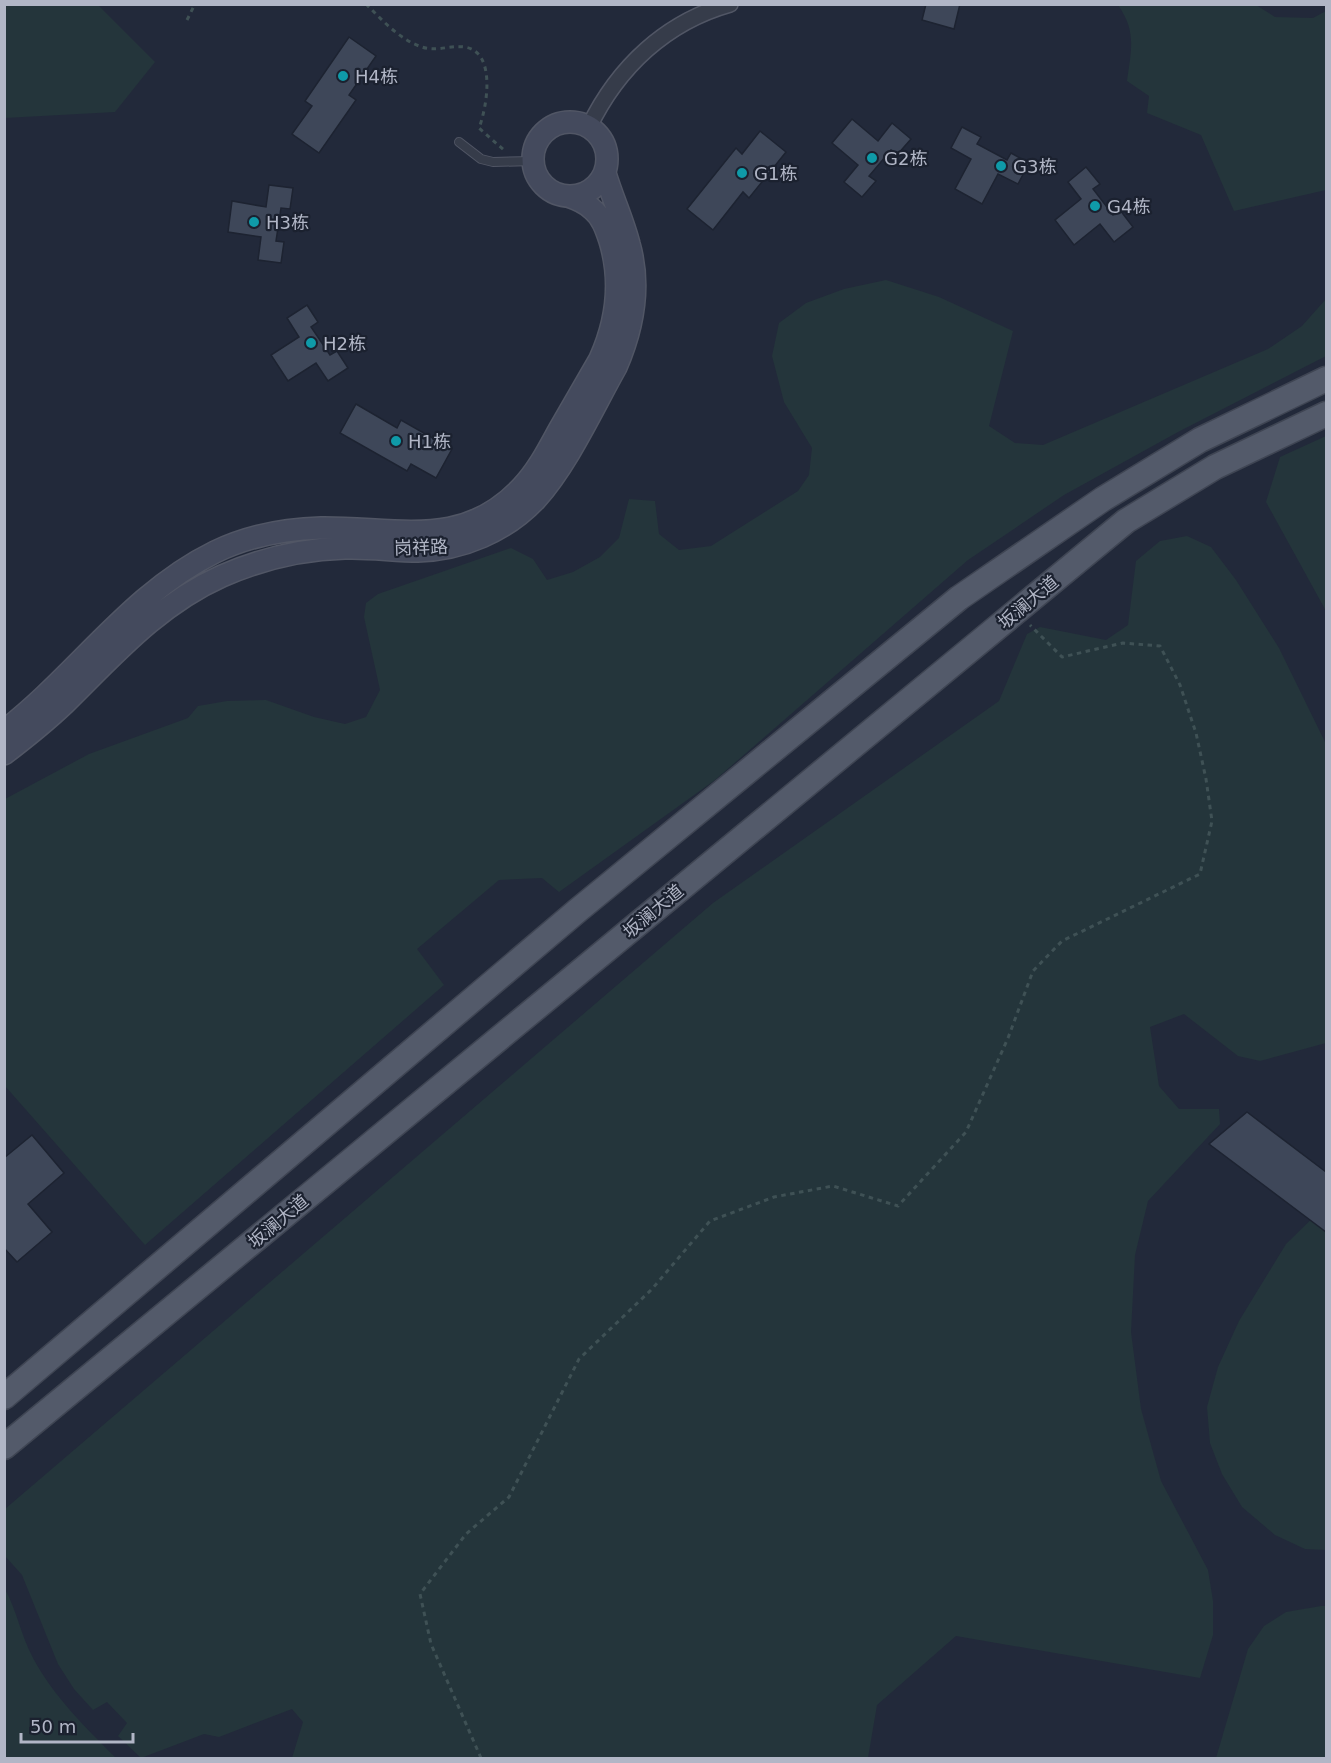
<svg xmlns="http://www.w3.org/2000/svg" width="1331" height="1763" font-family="'DejaVu Sans','Noto Sans SC',sans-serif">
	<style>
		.green { fill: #24353b }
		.building { fill: #3e4759; stroke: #1d2331; stroke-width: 1.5 }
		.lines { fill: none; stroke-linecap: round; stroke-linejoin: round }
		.lane-casing { stroke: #515665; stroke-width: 10 }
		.street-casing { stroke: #515665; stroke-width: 18 }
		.secondary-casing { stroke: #515665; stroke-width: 24 }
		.primary-casing { stroke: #3f4553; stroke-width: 27 }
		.path { stroke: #3f5155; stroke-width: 3; stroke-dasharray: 4.5 4.5; stroke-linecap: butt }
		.lane { stroke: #363c4a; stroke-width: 8 }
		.street { stroke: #363c4a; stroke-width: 15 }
		.secondary { stroke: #444a5d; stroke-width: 21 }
		.primary { stroke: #535a6a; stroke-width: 24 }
		.culture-dot { fill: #0f9aa8; stroke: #1b212f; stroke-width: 2 }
		.labels { text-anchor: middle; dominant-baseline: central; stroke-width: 4.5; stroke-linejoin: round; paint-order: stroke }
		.poi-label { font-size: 18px; fill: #b1b6c6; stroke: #1b212f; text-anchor: start }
		.street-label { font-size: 18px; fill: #b1b6c6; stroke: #1b212f }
	</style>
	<rect width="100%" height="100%" fill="#22293a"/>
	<path class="green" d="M5,4L98,5L155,62L115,112L5,118Z
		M1118,5H1256L1275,17L1313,18L1326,11V190L1234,211L1201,135L1147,113L1149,96L1127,81C1131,50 1137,32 1118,5Z
		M886,280L939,297L1013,331L989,426L1015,443L1043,445L1268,349L1302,326L1326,299V356L1178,432L1064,495L968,560L715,780L559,892L542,878L499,880L417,949L444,985L145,1245L5,1086V799L89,754L188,718L198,706L227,701L266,700L314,717L345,724L366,717L380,690L364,617L366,603L378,594L511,548L533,559L547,580L573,572L600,557L619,538L629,499L655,501L659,534L679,550L711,546L798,491L809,475L812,448L784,402L772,356L779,323L806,303L844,289Z
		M1326,436V611L1266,502L1280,457Z
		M1187,536L1211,547L1236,580L1279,648L1326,744V1043L1260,1061L1238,1056L1184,1014L1150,1027L1159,1086L1179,1109H1219L1220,1124L1148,1201L1135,1255L1131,1332L1141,1409L1161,1481L1208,1570L1213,1601V1635L1200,1678L956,1636L877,1705L868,1758H292L303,1722L292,1709L219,1737L204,1734L141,1758L118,1736L127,1723L107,1702L93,1710L74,1689L58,1664L22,1575L5,1556V1509L713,903L999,701L1027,634L1040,627L1106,640L1128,625L1136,561L1160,541Z
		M1326,1205V1550L1305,1549L1275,1535L1242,1507L1222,1474L1210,1443L1207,1407L1218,1367L1239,1321L1286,1244Z
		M5,1589C17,1611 21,1636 33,1658C54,1697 85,1727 116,1758H5Z
		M1321,1606H1326V1758H1216L1248,1649L1264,1626L1286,1612Z"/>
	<path class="building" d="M926,4H960L954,29L922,20Z
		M349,37L376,56L349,95L356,100L319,153L292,134L312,106L305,101Z
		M852,119L878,141L892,123L911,139L897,155L891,150L869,176L876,181L862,197L844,182L858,165L832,143Z
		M962,127L981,137L977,144L1007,160L1011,153L1029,163L1018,184L998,174L982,204L955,189L971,159L951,148Z
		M760,131L786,152L749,198L743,192L713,230L687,209L736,148L742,154Z
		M1086,167L1100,184L1093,189L1113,215L1120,210L1133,227L1114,242L1100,224L1074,245L1055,220L1081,199L1068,182Z
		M269,185L293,188L290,209L281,208L276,241L284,242L281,263L258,260L261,237L228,232L232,201L266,207Z
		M307,305L318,322L311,327L330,355L337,351L348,368L328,381L316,363L288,381L271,355L299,337L287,318Z
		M356,404L397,428L401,420L452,449L436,478L411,464L407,471L340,433Z
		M1247,1112L1326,1172V1232L1209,1144Z
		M32,1135L64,1173L28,1204L52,1232L17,1262L4,1248V1158Z"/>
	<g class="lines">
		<defs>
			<path id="lane" d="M459,142L481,159L493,162L533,161"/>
			<path id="street" d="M589,127C618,67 666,22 730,4"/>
			<path id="secondary" d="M533 159a37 37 0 1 1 74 0a37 37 0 1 1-74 0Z
				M4,731C77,675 131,593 215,552C248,536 285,529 321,528C396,527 462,551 522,487C538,470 548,450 559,430C573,406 586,383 600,359C617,321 622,281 610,241C606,229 602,217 592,209C585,202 577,199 568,196
				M4,754C25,738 45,722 64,704C113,656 157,605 222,576C261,559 303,549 345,548C370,547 394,551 418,551C462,550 506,531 536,499C567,465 593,408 616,367C633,328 641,286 629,244C623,220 612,197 605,173"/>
			<path id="primary" d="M4,1397L577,911L959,598L1103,499L1200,440L1326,379
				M4,1447L1126,521L1215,467L1326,414"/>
		</defs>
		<use href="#lane" class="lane-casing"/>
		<use href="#street" class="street-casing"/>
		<use href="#secondary" class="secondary-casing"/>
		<use href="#primary" class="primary-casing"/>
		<path class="path" d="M366,4C382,20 400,40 422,47C436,52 450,45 464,47C497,51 487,107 479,128L505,151
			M187,20L195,4
			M481,1758L431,1644L420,1594L466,1534L509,1497L579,1359L652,1289L710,1221L774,1197L833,1186L898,1206L966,1132L1008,1038L1033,971L1062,941L1200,874L1212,821L1206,779L1196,733L1180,685L1160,646L1123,643L1062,657L1030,625"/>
		<use href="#lane" class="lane"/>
		<use href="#street" class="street"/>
		<use href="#secondary" class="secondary"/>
		<use href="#primary" class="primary"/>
	</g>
	<g class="culture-dot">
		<circle cx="343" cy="76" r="6"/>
		<circle cx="872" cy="158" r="6"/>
		<circle cx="1001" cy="166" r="6"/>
		<circle cx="742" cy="173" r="6"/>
		<circle cx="1095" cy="206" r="6"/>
		<circle cx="254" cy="222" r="6"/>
		<circle cx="311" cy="343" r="6"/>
		<circle cx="396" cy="441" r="6"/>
	</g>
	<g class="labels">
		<g class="poi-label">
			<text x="355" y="76">H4栋</text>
			<text x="884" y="158">G2栋</text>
			<text x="1013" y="166">G3栋</text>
			<text x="754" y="173">G1栋</text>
			<text x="1107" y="206">G4栋</text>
			<text x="266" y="222">H3栋</text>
			<text x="323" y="343">H2栋</text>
			<text x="408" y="441">H1栋</text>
		</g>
		<g class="street-label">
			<text transform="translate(421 547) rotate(-2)">岗祥路</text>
			<text transform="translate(1028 602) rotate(-40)">坂澜大道</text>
			<text transform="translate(653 911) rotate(-40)">坂澜大道</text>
			<text transform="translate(278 1221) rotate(-40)">坂澜大道</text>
		</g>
	</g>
	<rect width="1331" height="1763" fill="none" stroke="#b1b6c6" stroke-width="12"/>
	<path d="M21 1733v9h112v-9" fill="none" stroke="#b1b6c6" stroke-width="3"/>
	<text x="30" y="1733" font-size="18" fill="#b1b6c6" stroke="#1b212f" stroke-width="4.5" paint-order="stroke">50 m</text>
</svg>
